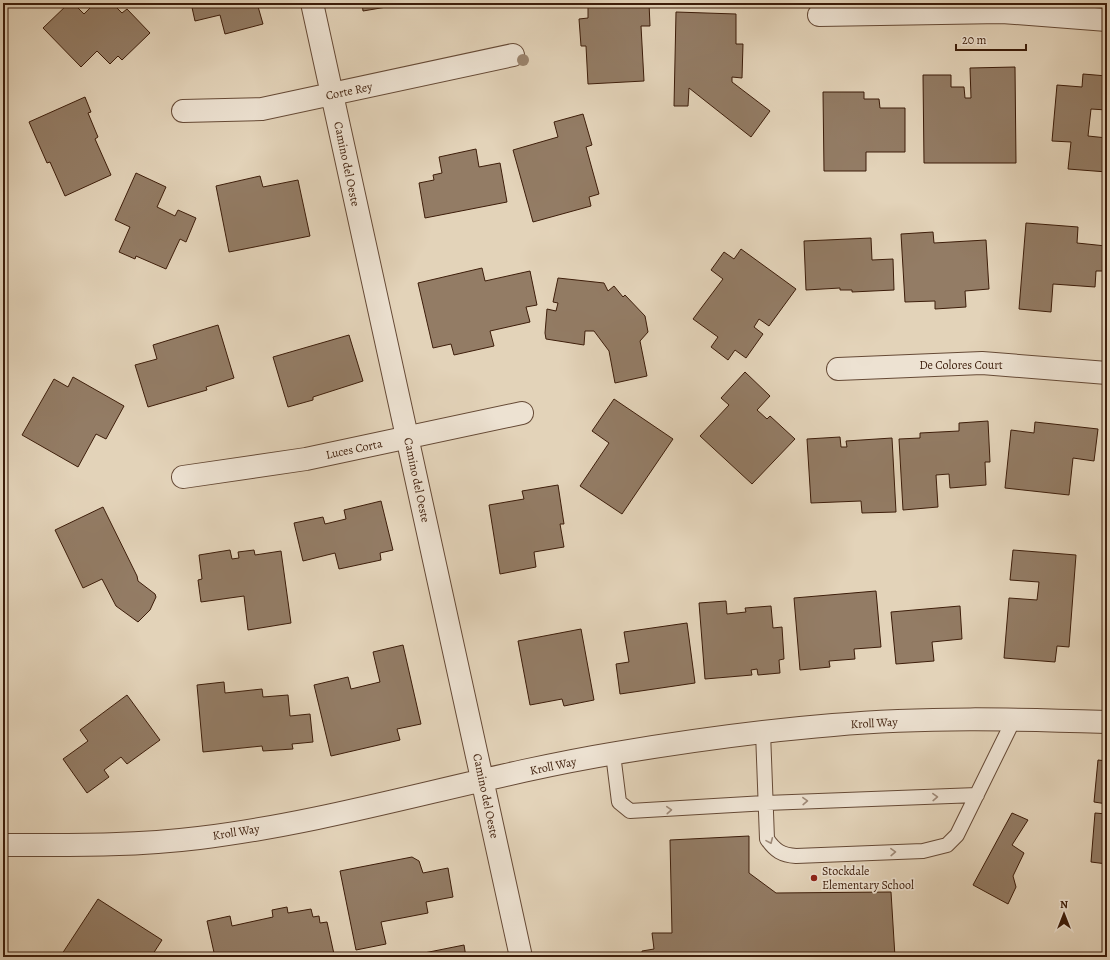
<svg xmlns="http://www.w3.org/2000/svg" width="1110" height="960" font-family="Alegreya,serif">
<rect width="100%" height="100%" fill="#e3d3b9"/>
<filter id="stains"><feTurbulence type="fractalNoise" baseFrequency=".005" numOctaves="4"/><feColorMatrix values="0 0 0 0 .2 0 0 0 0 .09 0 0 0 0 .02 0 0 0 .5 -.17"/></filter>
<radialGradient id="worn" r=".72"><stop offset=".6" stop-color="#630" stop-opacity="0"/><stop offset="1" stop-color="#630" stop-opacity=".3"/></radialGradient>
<path fill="#937c65" stroke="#3d1d0a" d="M69,3H73L84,14L95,3H112L122,13L127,9L150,33L122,60L118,56L110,64L97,51L81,67L43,28Z
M191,3H257L263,24L225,34L220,15L195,21Z
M362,3H410L363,11Z
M588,3H649L650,26H641L644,81L588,84L586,46H581L579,19L588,18Z
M676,12L736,14V44H743L742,78L732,77V82L770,111L751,137L689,88L688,106H674Z
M1015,67L1016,163H924L923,75H951V87H964L965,98H971L970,68Z
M1083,74L1107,76V110L1091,109L1088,136L1107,138V172L1068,169L1071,142L1052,141L1057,85L1082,87Z
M823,92H864V99H879L880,108H905V152H866V171H824Z
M85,97L91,112L88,113L98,137L95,139L111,175L65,196L50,162L47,163L29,122Z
M583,114L592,145L586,147L599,194L589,197L591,206L533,222L513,150L558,137L554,122Z
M476,149L479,167L500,163L507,202L425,218L419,183L434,180L433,175L442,173L439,157Z
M136,173L166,187L157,207L175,216L178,210L196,218L186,242L180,239L166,269L136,256L135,259L119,252L130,227L115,220Z
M260,176L263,187L298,180L310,236L229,252L216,186Z
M1026,223L1078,227L1077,243L1106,246L1104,271H1096L1095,287L1053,284L1051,312L1019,309Z
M933,232L934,243L986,240L989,289L965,291L966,307L935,309V301L905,302L901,234Z
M871,238L872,260L893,259L894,290L852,292V290H840V288L806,290L804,241Z
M741,249L796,289L769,326L759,319L754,327L763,334L746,358L735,350L728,360L711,347L718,337L693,319L723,279L711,270L724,252L734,259Z
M482,268L485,281L530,271L537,305L526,307L530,322L490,331L494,346L454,355L451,344L433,348L418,283Z
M558,278L604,283L608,291L614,286L623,297L625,295L645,316L648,332L640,341L647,376L615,383L609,351L594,331H585L584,345L546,339L545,333L547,309L556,311L558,303L553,302Z
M218,325L234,378L206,387L207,390L148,407L135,365L157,359L153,345Z
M349,335L363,381L313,397V400L288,407L273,357Z
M745,372L770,396L757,410L767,419L770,416L795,439L752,484L700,436L729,405L721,398Z
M73,377L124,406L106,439L96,434L78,467L22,435L54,379L68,387Z
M614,399L673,439L622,514L580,486L609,443L592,431Z
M988,421L990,462H985L986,485L950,488L949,474L936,475L938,507L903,510L899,439L920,438V433L959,431V423Z
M1035,422L1098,429L1094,461L1073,458L1069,495L1005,488L1011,430L1034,433Z
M840,437L841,447H847L846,441L892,438L896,512L862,513L861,501L811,503L807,439Z
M558,485L564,524H560L564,547L534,552L536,567L500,574L489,505L524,499L522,491Z
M381,501L393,550L380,553L381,560L339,569L335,553L303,561L294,523L323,517L325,524L346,519L344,510Z
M103,507L137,576L138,581L155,594L156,597L150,610L138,622L116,606L102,579L83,588L55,530Z
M230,550L232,559L239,558L238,552L254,550L255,555L281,551L291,623L248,630L244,596L201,602L198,580L202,579L199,555Z
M1013,550L1076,555L1069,647L1057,646L1055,662L1004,658L1009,598L1037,600L1039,582L1010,580Z
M876,591L881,647L854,649L855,659L829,661L830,667L800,670L794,598Z
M726,601L727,614L746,612L745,608L771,606L773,628L782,627L784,659L779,660L780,673L758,675L757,669L751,670L752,675L705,679L699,603Z
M960,606L962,639L932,642L934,661L896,664L891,612Z
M687,623L695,683L620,694L616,664L629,662L624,632Z
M581,629L594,700L564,706L562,699L530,705L518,641Z
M403,645L421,724L397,729L400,740L331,756L314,685L348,677L351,689L380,682L373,652Z
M224,682L225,693L262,689L263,697L288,695L290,716L310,714L313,742L292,744L293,749L263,751L262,746L203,752L197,685Z
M127,695L160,740L127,764L121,757L104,770L109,777L87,793L63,759L88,741L80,730Z
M1098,760L1107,761V804L1094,802Z
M1012,813L1028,820L1012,845L1024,853L1013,876L1016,887L1008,904L973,885Z
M1095,813L1107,814V864L1091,862Z
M749,836V873L776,893L891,892L895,957H642V951L654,949L652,933H672L670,840Z
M412,857L419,861L423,873L448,868L453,897L426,902L428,913L381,922L386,944L356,950L340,871Z
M98,899L162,940L151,957H60Z
M287,907L288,913L311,909L313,917L319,916L320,923L327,922L334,954L322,957H267V955L215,957L207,921L230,916L232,926L273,917L272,910Z
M464,945L466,957H404Z"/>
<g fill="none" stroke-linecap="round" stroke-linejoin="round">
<g stroke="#664a36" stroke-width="16">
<path id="lane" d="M763,732L767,839C775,851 782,855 796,856L923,851L947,845L957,835L1014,719
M613,754L619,802L630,811L766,803L977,795"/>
</g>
<g stroke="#664a36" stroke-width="24">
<path id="street" d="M312,3L521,957
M819,15L1002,12L1107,20
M183,111L262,109L513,55
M838,369L982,363L1107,373
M183,477L306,459L522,413
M3,845C68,845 134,846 199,838C340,821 476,776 616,753C688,741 760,731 833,725C924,717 1016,719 1107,722"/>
</g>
<use href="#lane" stroke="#ede2d2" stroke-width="14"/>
<use href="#street" stroke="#ede2d2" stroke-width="22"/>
</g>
<circle fill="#9b846d" cx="523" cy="60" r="6"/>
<defs><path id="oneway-chevron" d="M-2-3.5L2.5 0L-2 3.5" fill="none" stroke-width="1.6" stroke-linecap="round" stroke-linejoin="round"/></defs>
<g stroke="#9e8978">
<use href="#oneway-chevron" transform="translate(935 797) rotate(-2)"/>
<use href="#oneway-chevron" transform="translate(805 801) rotate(-2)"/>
<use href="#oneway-chevron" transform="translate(669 810) rotate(-4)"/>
<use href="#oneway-chevron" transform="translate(770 841) rotate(66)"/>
<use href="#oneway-chevron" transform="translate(893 852) rotate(-2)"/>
</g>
<circle fill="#8f2418" stroke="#ede2d2" stroke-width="1.5" cx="814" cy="878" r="4"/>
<g text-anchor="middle" stroke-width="3.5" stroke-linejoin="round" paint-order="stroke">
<g font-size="12" fill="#3d1d0a" stroke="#ede2d2">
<text transform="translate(349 91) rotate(-12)" y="4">Corte Rey</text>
<text transform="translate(347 164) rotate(78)" y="4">Camino del Oeste</text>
<text x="961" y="369">De Colores Court</text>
<text transform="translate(354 449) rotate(-12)" y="4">Luces Corta</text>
<text transform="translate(417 480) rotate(78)" y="4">Camino del Oeste</text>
<text transform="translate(874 723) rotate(-3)" y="4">Kroll Way</text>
<text transform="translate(553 766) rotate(-12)" y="4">Kroll Way</text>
<text transform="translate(486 796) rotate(78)" y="4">Camino del Oeste</text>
<text transform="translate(236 832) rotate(-9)" y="4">Kroll Way</text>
</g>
<g font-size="12" fill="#3d1d0a" stroke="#ede2d2" text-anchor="start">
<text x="822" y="875">Stockdale<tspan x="822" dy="14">Elementary School</tspan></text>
</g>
</g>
<rect width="1110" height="960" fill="none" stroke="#e3d3b9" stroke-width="16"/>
<rect x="4" y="4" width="1102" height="952" fill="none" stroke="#3d1d0a" stroke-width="2"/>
<rect x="8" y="8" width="1094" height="944" fill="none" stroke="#3d1d0a"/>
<g transform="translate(1064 914)" stroke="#ede2d2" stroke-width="3" paint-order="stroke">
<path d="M0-3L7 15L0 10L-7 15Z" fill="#3d1d0a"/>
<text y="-6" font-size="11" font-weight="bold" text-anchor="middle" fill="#3d1d0a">N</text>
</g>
<path d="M956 44v6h70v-6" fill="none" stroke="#3d1d0a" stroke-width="2"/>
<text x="962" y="44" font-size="12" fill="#3d1d0a" stroke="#ede2d2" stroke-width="3" paint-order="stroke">20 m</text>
<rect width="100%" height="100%" filter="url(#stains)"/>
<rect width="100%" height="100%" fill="url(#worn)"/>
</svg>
